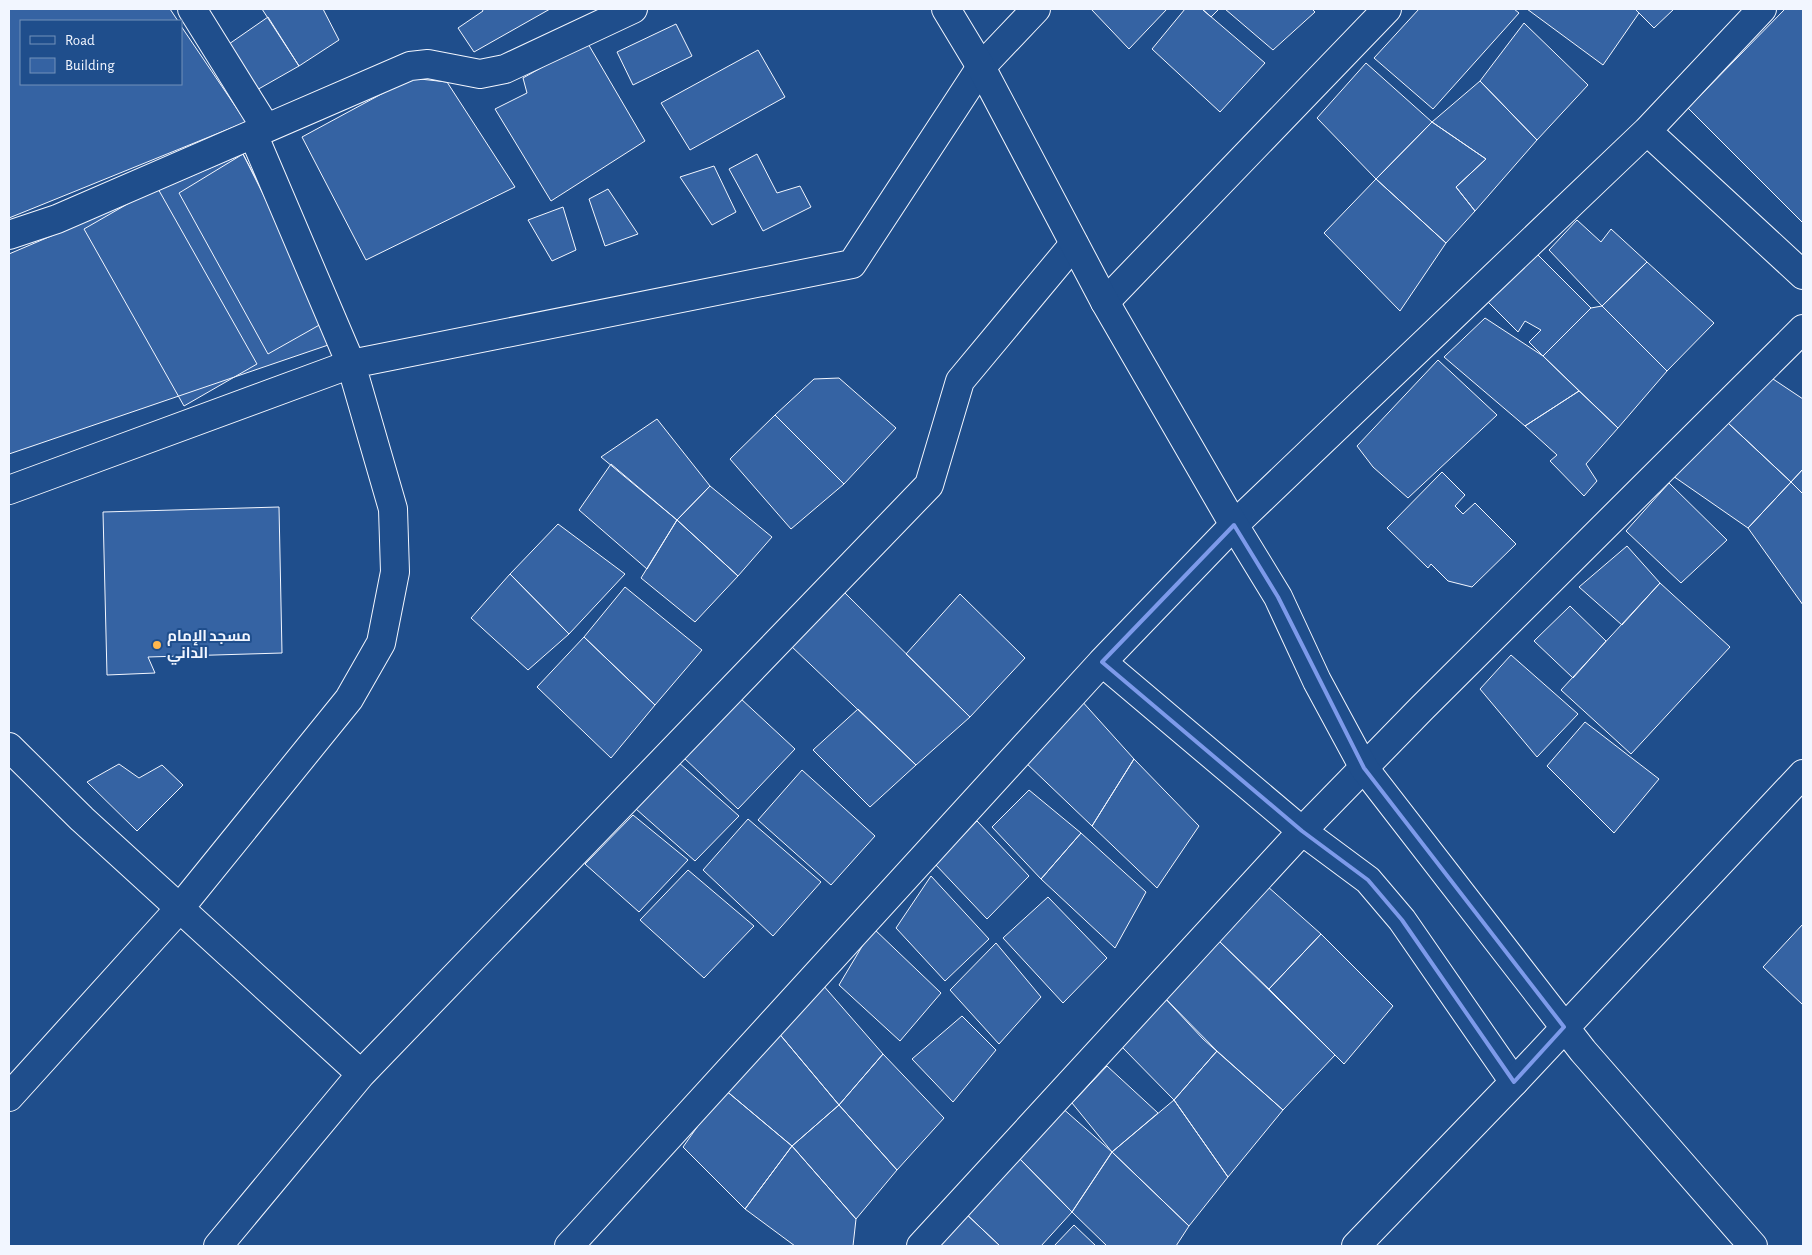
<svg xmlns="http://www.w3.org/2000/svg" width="1812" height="1255" font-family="'Alegreya Sans',Cairo,sans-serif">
<rect width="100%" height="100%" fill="#1f4e8c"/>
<path fill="#3563a3" stroke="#f2f6ff" d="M9,9H170L178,21H21V84H181V26L246,122L9,218Z
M262,9H323L339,40L299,66Z
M482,9H550L474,52L458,28L483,11Z
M1091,9H1167L1129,49Z
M1185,9H1202L1265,63L1220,112L1152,49Z
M1202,9H1219L1211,17Z
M1225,9H1312L1315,12L1273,50Z
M1419,9H1514L1519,13L1433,109L1374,58Z
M1527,9H1635L1639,13L1603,65Z
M1635,9H1674L1654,28Z
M1785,9H1803V223L1688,108Z
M268,17L299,66L255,91L229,44Z
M1524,23L1588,85L1537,140L1480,81Z
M676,24L692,56L633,85L617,52Z
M587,42L645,141L551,201L495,109L527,93L523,78Z
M758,50L785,97L690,150L661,103Z
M1366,63L1432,122L1376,179L1317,118Z
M411,78L447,82L515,187L366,260L302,137Z
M1480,81L1537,140L1475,211L1456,187L1486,159L1432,122Z
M1432,122L1486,159L1456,187L1475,211L1446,243L1376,179Z
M243,154L330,319L268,354L179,193Z
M243,154L337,342L9,454V254Z
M757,154L777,193L800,186L811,207L763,231L729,169Z
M714,166L736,212L712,225L680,177Z
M1376,179L1446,243L1400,311L1324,233Z
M157,187L257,364L184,406L84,229Z
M608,189L638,234L605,246L589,199Z
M563,207L576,250L552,261L528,220Z
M1577,220L1601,242L1611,229L1647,262L1602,306L1549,250Z
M1530,247L1591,308L1543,356L1529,342L1541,330L1525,321L1518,332L1481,295Z
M1647,262L1714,323L1667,371L1602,306Z
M1602,306L1667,371L1618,428L1543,356L1591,308Z
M1485,318L1543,356L1579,391L1525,426L1444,357Z
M1438,360L1497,415L1408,498L1373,467L1357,446Z
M1770,377L1803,399V469L1791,482L1728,423Z
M839,378L896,428L844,484L775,415L814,379Z
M1579,391L1618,428L1586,464L1597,481L1584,496L1550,461L1557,455L1525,426Z
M775,415L844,484L791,529L730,459Z
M657,419L710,486L677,520L601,457Z
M1728,423L1791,482L1748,528L1673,476Z
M611,464L677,520L647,569L579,510Z
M1803,469V494L1791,482Z
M1442,472L1465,495L1455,506L1463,514L1475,503L1516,544L1472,587L1448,581L1431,564L1428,568L1387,528Z
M1791,482L1803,494V605L1748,528Z
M1669,483L1727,540L1681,583L1626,531Z
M710,486L772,537L738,576L677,520Z
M279,507L282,653L148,657L155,673L107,675L103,512Z
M677,520L738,576L695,622L641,578Z
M558,524L625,574L569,634L510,574Z
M1627,546L1660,583L1622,625L1579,587Z
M510,574L569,634L528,670L471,618Z
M1660,583L1730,647L1631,754L1561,690Z
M625,587L702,650L655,705L584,637Z
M844,592L970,717L916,765L790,645Z
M960,594L1025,658L970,717L906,654Z
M1570,606L1606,641L1573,678L1534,641Z
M584,637L655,705L611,758L537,687Z
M1511,655L1578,714L1537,757L1480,689Z
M740,698L795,749L738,809L683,757Z
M1080,699L1134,759L1092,826L1024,761Z
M858,709L916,765L870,807L813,750Z
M1585,722L1659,779L1614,833L1547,766Z
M1134,759L1199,826L1157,888L1092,826Z
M678,762L739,816L695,861L636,809Z
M119,764L139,778L162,765L183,785L137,831L87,782Z
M802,770L875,836L831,885L758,820Z
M1029,790L1081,833L1041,879L992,827Z
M633,815L688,860L639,912L585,864Z
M748,819L821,882L773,936L703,870Z
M977,821L1029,876L987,919L935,864Z
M1081,833L1146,892L1115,948L1041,879Z
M688,870L754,926L704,978L640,920Z
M931,876L989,939L945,981L896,928Z
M1267,886L1321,934L1269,989L1218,940Z
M1048,897L1107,958L1063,1003L1003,938Z
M1803,924V1005L1763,967Z
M873,928L941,993L900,1041L839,985Z
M1321,934L1393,1006L1344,1064L1269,989Z
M1218,940L1335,1055L1283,1110L1203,1039L1162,995Z
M996,943L1041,997L999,1044L950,990Z
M822,984L883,1054L839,1105L777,1031Z
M1162,995L1217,1051L1174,1100L1121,1046Z
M962,1016L996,1050L953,1102L912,1059Z
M777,1031L839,1105L792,1146L724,1089Z
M1217,1051L1283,1110L1228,1177L1174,1100Z
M883,1054L944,1118L897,1170L839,1105Z
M1107,1066L1158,1113L1112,1152L1072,1103Z
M724,1089L792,1146L745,1209L683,1147Z
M1174,1100L1228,1177L1189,1226L1112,1152Z
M839,1105L897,1170L856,1219L792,1146Z
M1060,1106L1112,1152L1072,1212L1017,1156Z
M792,1146L856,1219L853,1246H795L745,1209Z
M1112,1152L1189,1226L1176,1246H1107L1072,1212Z
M1017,1156L1072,1212L1041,1246H1000L962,1210Z
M962,1210L1000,1246H933Z
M1074,1225L1096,1246H1054Z"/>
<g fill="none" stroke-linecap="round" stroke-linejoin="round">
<g stroke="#f2f6ff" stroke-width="30">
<path id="street" d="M192,9L266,128
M1647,131L1803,275
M9,235L57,219L410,66L428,64L480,74L505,69L633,9
M1105,302L1387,9
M9,490L351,364L852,264L981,67L1036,9
M1102,662L1302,831L1368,880L1402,920L1514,1082
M9,747L82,819L361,1074
M9,1097L179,909L349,699L381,643L395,572L393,509L351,364L253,134
M218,1246L361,1074L929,485L960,381L1074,244
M569,1246L1102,662L1234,525L1647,131L1762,9
M921,1246L1302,831L1422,708L1803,329"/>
</g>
<g stroke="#f2f6ff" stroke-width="30">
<path id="secondary" d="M946,9L981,67L1105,302L1234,525L1278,597L1317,681L1364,768L1583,1051L1753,1246
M1356,1246L1514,1082L1803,774"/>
</g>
<use href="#street" stroke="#1f4e8c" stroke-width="28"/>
<use href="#secondary" stroke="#1f4e8c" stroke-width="28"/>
</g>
<path fill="none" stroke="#7d9aea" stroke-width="4" stroke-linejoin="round" d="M1234,525L1278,597L1364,768L1564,1027L1514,1082L1402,920L1368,880L1302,831L1102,662Z"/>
<circle fill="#ffb74d" stroke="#1f4e8c" stroke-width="2" cx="157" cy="645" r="5"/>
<g text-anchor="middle" stroke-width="4" stroke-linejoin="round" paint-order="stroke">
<g font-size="15" font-weight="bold" fill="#f2f6ff" stroke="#1f4e8c" text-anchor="start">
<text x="167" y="641">مسجد الإمام<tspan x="167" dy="17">الداني</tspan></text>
</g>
</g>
<rect width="1812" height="1255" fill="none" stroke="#f2f6ff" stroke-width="20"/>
<rect x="20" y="20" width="162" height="65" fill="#1f4e8c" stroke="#7391ba"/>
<rect x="30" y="36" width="25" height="8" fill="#1f4e8c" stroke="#7391ba"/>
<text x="65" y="45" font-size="15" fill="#f2f6ff">Road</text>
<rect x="30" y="58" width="25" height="15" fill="#3563a3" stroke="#7391ba"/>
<text x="65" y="70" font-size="15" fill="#f2f6ff">Building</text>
</svg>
